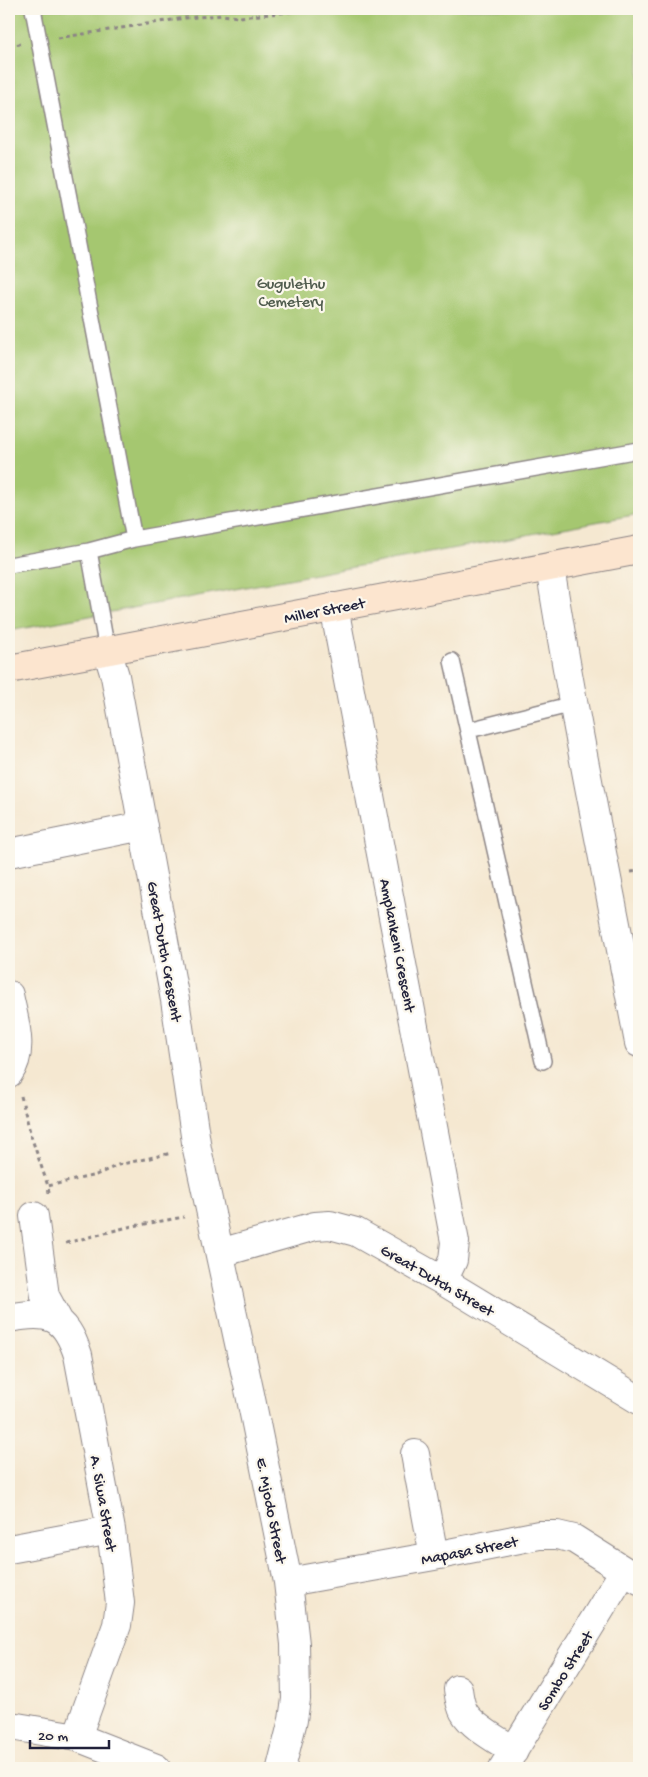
<svg xmlns="http://www.w3.org/2000/svg" width="648" height="1777" font-family="'Gochi Hand',sans-serif">
<rect width="100%" height="100%" fill="#fbf7ec"/>
<filter id="ink" filterUnits="userSpaceOnUse"><feTurbulence type="fractalNoise" baseFrequency=".02" numOctaves="2"/><feDisplacementMap in="SourceGraphic" scale="10" xChannelSelector="R" yChannelSelector="G"/><feConvolveMatrix kernelMatrix="1 2 1 2 8 2 1 2 1" color-interpolation-filters="sRGB"/></filter>
<filter id="wash" filterUnits="userSpaceOnUse"><feTurbulence type="fractalNoise" baseFrequency=".0096" numOctaves="4" result="noise"/><feDisplacementMap in="SourceGraphic" scale="20" xChannelSelector="R" yChannelSelector="G"/><feGaussianBlur stdDeviation="1.12" result="paint"/><feColorMatrix in="noise" values="0 0 0 0 0 0 0 0 0 0 0 0 0 0 0 0 0 1.4 0 .05"/><feComposite in="paint" operator="in"/></filter>
<g filter="url(#wash)">
<rect width="100%" height="100%" fill="#f5e8d1"/>
<path fill="#a5c770" stroke="#647456" d="M9,9H639V514L9,631Z"/>
</g>
<g filter="url(#ink)">
<g fill="none" stroke-linecap="round" stroke-linejoin="round">
<g stroke="#8c8586" stroke-width="18">
<path id="lane" d="M33,9L134,539
M89,551L107,650
M9,565L89,551L134,539L639,450
M452,661L543,1061
M469,730L573,704"/>
</g>
<g stroke="#8c8586" stroke-width="30">
<path id="street" d="M550,567C575,726 609,884 639,1043
M334,607L455,1242L453,1260L443,1281
M107,650L115,676L175,1000L197,1149L250,1394L288,1582L295,1644L296,1699L293,1720L281,1768
M9,853L143,826
M9,995C14,1020 25,1051 9,1073
M34,1216L45,1296L58,1320
M220,1253L315,1226L330,1225L356,1232L443,1281L639,1400
M9,1318C49,1310 65,1315 78,1355L111,1530L120,1603L117,1625L77,1737
M415,1454L434,1556
M9,1549L111,1530
M288,1582L434,1556L539,1535H557L574,1539L639,1580
M458,1689C459,1697 460,1705 464,1712C472,1727 500,1741 514,1751
M9,1727H17L77,1737L156,1768
M503,1768L624,1571"/>
</g>
<g stroke="#8c8586" stroke-width="30">
<path id="secondary" d="M9,669L639,550"/>
</g>
<path stroke="#8c8586" stroke-width="3" stroke-dasharray="4 4" stroke-linecap="butt" d="M58,38L185,18L222,15L239,17L321,9
M9,46L20,44
M631,872L639,871
M21,1096L31,1136L48,1186
M49,1193L48,1186L96,1175L118,1165L172,1153
M66,1243L128,1227L184,1217"/>
<use href="#lane" stroke="#fff" stroke-width="15"/>
<use href="#street" stroke="#fff" stroke-width="28"/>
<use href="#secondary" stroke="#fce5cf" stroke-width="28"/>
</g>
</g>
<g text-anchor="middle" stroke-width="4.5" stroke-linejoin="round" paint-order="stroke">
<g font-size="16" fill="#505c4e" stroke="#fbf7ec">
<text x="291" y="288">Gugulethu<tspan x="291" dy="18">Cemetery</tspan></text>
</g>
<g font-size="16" fill="#22223b" stroke="#fbf7ec">
<text transform="translate(324 609) rotate(-11)" y="6">Miller Street</text>
<text transform="translate(399 945) rotate(79)" y="6">Amplankeni Crescent</text>
<text transform="translate(166 951) rotate(80)" y="6">Great Dutch Crescent</text>
<text transform="translate(438 1279) rotate(30)" y="6">Great Dutch Street</text>
<text transform="translate(105 1503) rotate(80)" y="6">A. Siwa Street</text>
<text transform="translate(273 1510) rotate(79)" y="6">E. Mjodo Street</text>
<text transform="translate(469 1549) rotate(-11)" y="6">Mapasa Street</text>
<text transform="translate(564 1670) rotate(-58)" y="6">Sombo Street</text>
</g>
</g>
<rect width="648" height="1777" fill="none" stroke="#fbf7ec" stroke-width="30"/>
<path d="M30 1740v8h79v-8" fill="none" stroke="#22223b" stroke-width="2.5"/>
<text x="38" y="1740" font-size="15" fill="#22223b" stroke="#fbf7ec" stroke-width="4" paint-order="stroke">20 m</text>
</svg>
